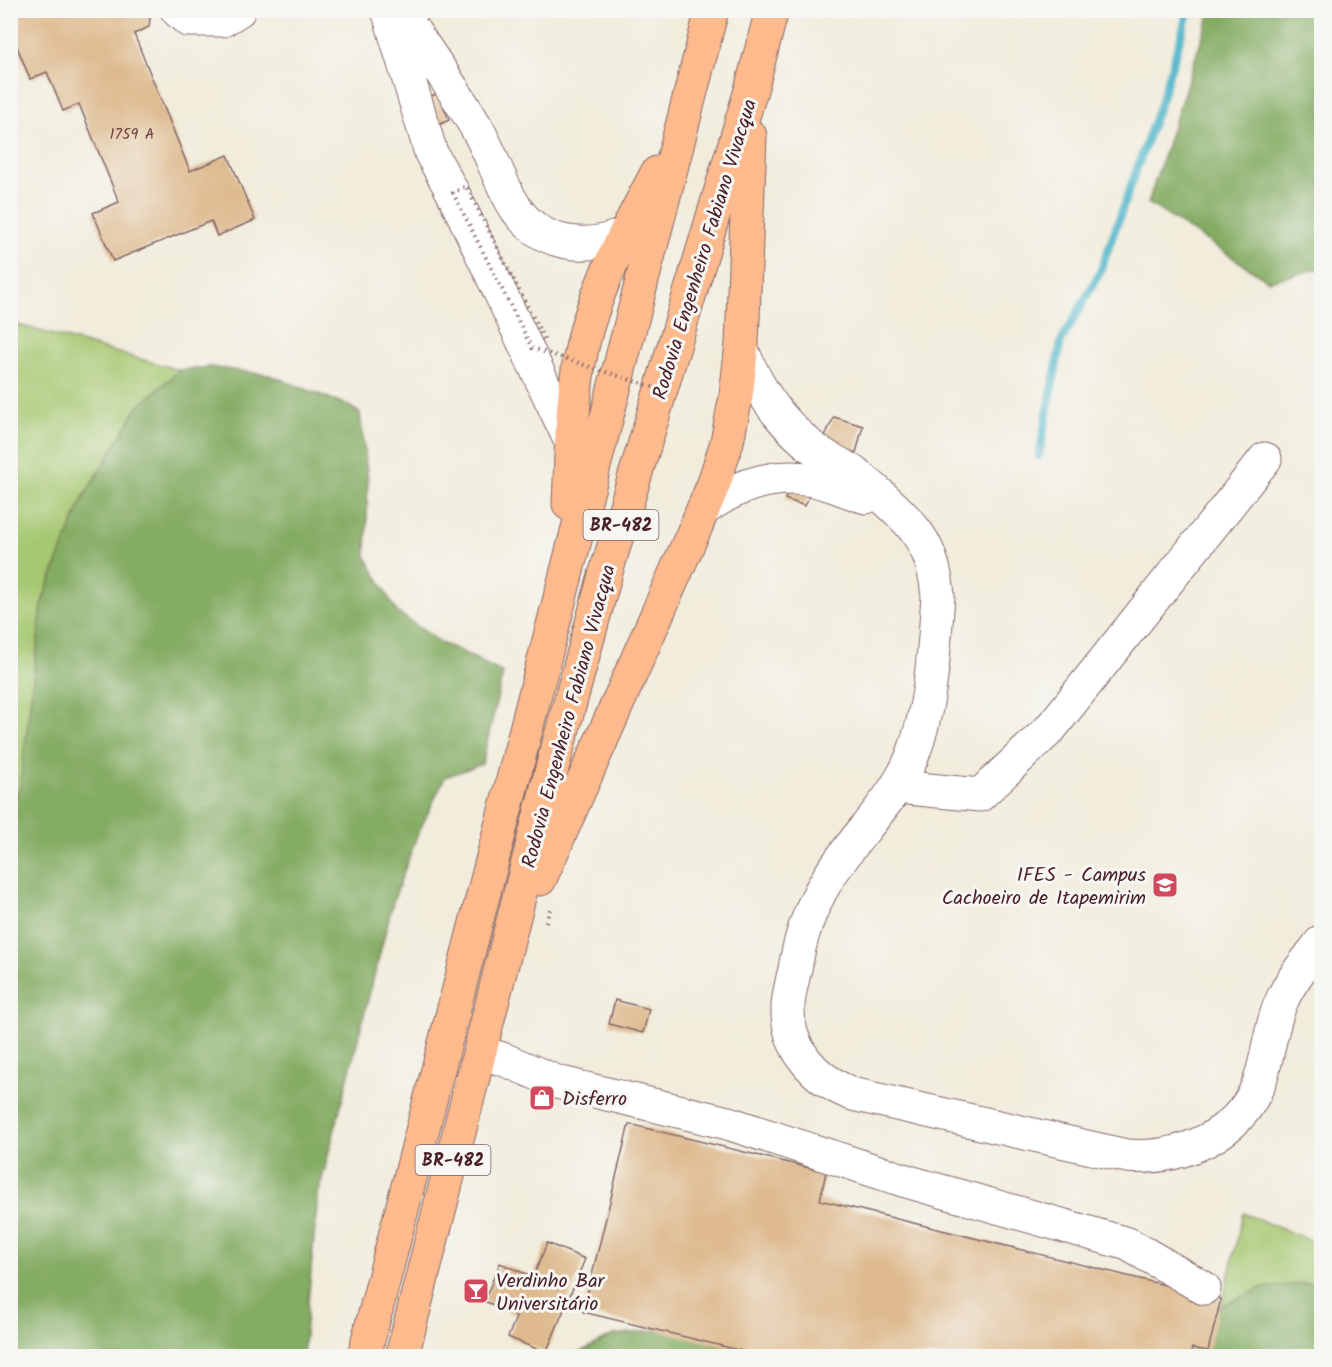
<svg xmlns="http://www.w3.org/2000/svg" width="1332" height="1367" font-family="Kalam,sans-serif">
<rect width="100%" height="100%" fill="#f6f6f2"/>
<filter id="ink" filterUnits="userSpaceOnUse"><feTurbulence type="fractalNoise" baseFrequency=".0167" numOctaves="2"/><feDisplacementMap in="SourceGraphic" scale="12" xChannelSelector="R" yChannelSelector="G"/><feConvolveMatrix kernelMatrix="1 2 1 2 8 2 1 2 1" color-interpolation-filters="sRGB"/></filter>
<filter id="wash" filterUnits="userSpaceOnUse"><feTurbulence type="fractalNoise" baseFrequency=".008" numOctaves="4" result="noise"/><feDisplacementMap in="SourceGraphic" scale="24" xChannelSelector="R" yChannelSelector="G"/><feGaussianBlur stdDeviation="1.35" result="paint"/><feColorMatrix in="noise" values="0 0 0 0 0 0 0 0 0 0 0 0 0 0 0 0 0 1.4 0 .05"/><feComposite in="paint" operator="in"/></filter>
<g filter="url(#wash)">
<rect width="100%" height="100%" fill="#f1ecdb"/>
<path fill="#a6c871" stroke="#78744e" stroke-width="1.5" d="M11,323L180,370L138,407L83,498L43,599L20,787L11,809Z
M1243,1213L1321,1245V1282L1262,1288L1222,1305Z"/>
<path fill="#84ac63" stroke="#676647" stroke-width="1.5" d="M1211,10L1321,11V268L1269,281L1148,203Z
M210,367L269,375L347,405L360,413L368,481L366,557L397,612L443,644L456,649L503,673L482,764L445,777L416,838L393,902L318,1195L303,1356H11L10,809L20,787L43,599L83,498L138,407L180,370Z
M1321,1282V1356H1170L1197,1316L1262,1288Z
M663,1330L707,1334L749,1356H573L613,1335Z"/>
<g fill="none" stroke-linecap="round" stroke-linejoin="round">
<path stroke="#4ab3c8" stroke-width="8" d="M1039,456L1061,342L1100,272L1161,101L1189,10"/>
</g>
<g id="blocks">
<path fill="#deba8e" d="M10,10H82L83,12L87,10H151L149,27L134,34L190,171L228,155L255,220L217,236L211,221L113,261L93,213L119,202L79,104L63,111L47,72L30,79L10,29Z
M438,93L449,120L429,129L418,102Z
M834,417L863,426L856,453L830,444L805,506L785,499L809,436L823,440Z
M615,1000L649,1009L643,1033L609,1024Z
M629,1124L826,1172L820,1200L1221,1299L1208,1351L1192,1348L1190,1356H763L583,1312Z
M547,1243L585,1259L546,1353L508,1337L517,1315L484,1301L500,1263L533,1277Z"/>
</g>
</g>
<g filter="url(#ink)">
<use href="#blocks" fill-opacity="0" stroke="#846769" stroke-width="1.5"/>
<g fill="none" stroke-linecap="round" stroke-linejoin="round">
<g stroke="#846769" stroke-width="35">
<path id="minor" d="M177,10L188,20H223L239,10
M388,10L431,153L453,193L572,444
M399,10C425,48 452,86 475,125C491,151 499,182 515,207C540,246 586,251 625,234
M742,350C757,387 776,417 807,443C822,457 841,463 857,475C867,482 876,491 885,499C918,528 934,550 938,596C934,649 932,706 912,757C893,803 853,837 827,880C810,908 800,937 795,969C792,981 789,993 788,1005C786,1048 814,1079 852,1094L1127,1156C1180,1160 1239,1136 1259,1083C1269,1056 1270,1025 1283,998C1292,978 1308,959 1322,941
M703,510C740,482 785,469 831,485C843,489 854,494 866,497
M897,787L980,795L1050,729L1265,459
M480,1052L505,1060L557,1082L728,1123L906,1181L1128,1244L1204,1288"/>
</g>
<g stroke="#846769" stroke-width="35">
<path id="highway" d="M569,504C572,446 571,387 586,331C602,275 630,224 657,173
M540,879L697,524L714,483L727,442L736,396L742,344L750,136
M364,1356L712,10
M402,1356L551,772L604,579L751,90L772,10"/>
</g>
<path stroke="#846769" stroke-width="4" stroke-dasharray="1.5 4.5" stroke-linecap="butt" d="M546,922L551,906"/>
<use href="#minor" stroke="#fff" stroke-width="33"/>
<use href="#highway" stroke="#fcba8d" stroke-width="33"/>
<path stroke="#846769" stroke-width="4" stroke-dasharray="1.5 4.5" stroke-linecap="butt" d="M544,339L466,186L453,193L532,348L671,393"/>
</g>
</g>
<defs>
<g id="university-square" transform="scale(1.35)"><rect x="-9" y="-9" width="18" height="18" rx="4" fill="#d1495b" stroke="#f6f6f2"/><path d="M0-5L7-2L0 1L-7-2ZM-4 1L0 2.5L4 1V4Q0 6-4 4Z" fill="#fff"/></g>
<g id="shop-square" transform="scale(1.35)"><rect x="-9" y="-9" width="18" height="18" rx="4" fill="#d1495b" stroke="#f6f6f2"/><path d="M-5-2.5h2.3a2.7 3.5 0 0 1 5.4 0H5L5.5 6h-11ZM-1.5-2.5h3a1.5 2.3 0 0 0-3 0Z" fill="#fff"/></g>
<g id="bar-square" transform="scale(1.35)"><rect x="-9" y="-9" width="18" height="18" rx="4" fill="#d1495b" stroke="#f6f6f2"/><path d="M-6-5H6L.8 .8V4.5H3.5V6h-7V4.5H-.8V.8Z" fill="#fff"/></g>
</defs>
<g fill-rule="evenodd">
<use href="#university-square" x="1165" y="885"/>
<use href="#shop-square" x="542" y="1098"/>
<use href="#bar-square" x="476" y="1291"/>
</g>
<g text-anchor="middle" stroke-width="6" stroke-linejoin="round" paint-order="stroke">
<g font-size="16" fill="#6f4644">
<text x="132" y="139">1759 A</text>
</g>
<g fill="#f6f6f2" stroke="#7e6067" stroke-width="1.5">
<rect x="583.5" y="510" width="75" height="30" rx="4.5"/>
<rect x="415.5" y="1145" width="75" height="30" rx="4.5"/>
</g>
<g font-size="18" font-weight="bold" fill="#4a1f2b">
<text x="621" y="531">BR-482</text>
<text x="453" y="1166">BR-482</text>
</g>
<g font-size="20" fill="#4a1f2b" stroke="#f6f6f2">
<text transform="translate(704 249) rotate(-73)" y="7">Rodovia Engenheiro Fabiano Vivacqua</text>
<text transform="translate(568 716) rotate(-75)" y="7">Rodovia Engenheiro Fabiano Vivacqua</text>
</g>
<g font-size="20" fill="#4a1f2b" stroke="#f6f6f2" text-anchor="start">
<text x="1146" y="881" text-anchor="end">IFES - Campus<tspan x="1146" dy="23">Cachoeiro de Itapemirim</tspan></text>
<text x="562" y="1105">Disferro</text>
<text x="496" y="1287">Verdinho Bar<tspan x="496" dy="23">Universitário</tspan></text>
</g>
</g>
<rect width="1332" height="1367" fill="none" stroke="#f6f6f2" stroke-width="36"/>
</svg>
